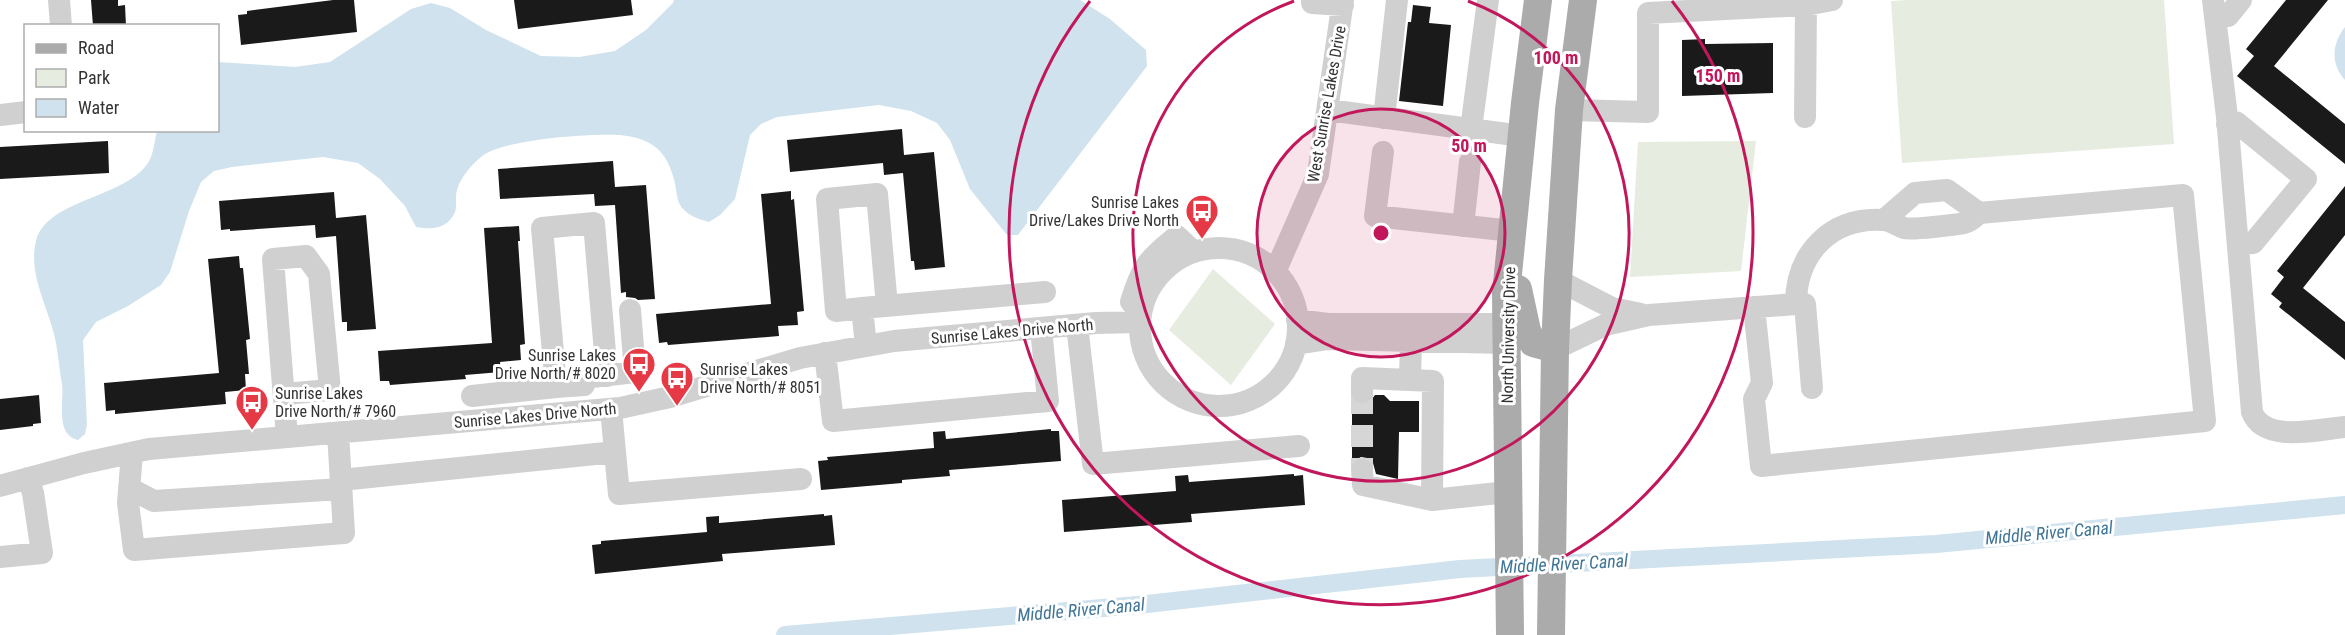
<svg xmlns="http://www.w3.org/2000/svg" width="2345" height="635" font-family="'Roboto Condensed',sans-serif">
<rect width="100%" height="100%" fill="#fff"/>
<path fill="#e6ecdf" d="M1909,0H2164L2174,144L1902,163L1891,1Z
M1756,141L1741,271L1630,277L1638,142Z
M1213,269L1275,324L1231,385L1169,330Z"/>
<path fill="#cfe2ee" d="M674,0H1080L1110,19L1146,50L1147,66L1018,235H1007L970,189L950,140L937,123L911,111L879,105L777,117L761,124L750,135L735,199L720,215L709,222C698,219 685,215 679,203C676,195 676,184 673,176C665,148 649,138 620,135C593,133 501,139 481,157C472,164 460,178 457,190C455,197 457,206 455,212C448,229 431,230 416,227L405,206L380,179L358,163L323,157L232,167L214,171L201,182L189,211L170,272L161,285L128,306L96,322L83,340L87,424L85,434L78,440C55,435 64,402 62,384C59,368 58,350 54,334C47,305 28,273 36,241C47,197 134,198 151,157C154,149 155,139 157,131L218,130V62L295,67L330,62L411,9L431,3L450,8L486,30L541,56L579,57L615,51L646,30L673,3Z
M2345,27V80C2330,63 2332,44 2345,27Z"/>
<g fill="none" stroke-linecap="round" stroke-linejoin="round">
<path stroke="#cfe2ee" stroke-width="18" d="M785,635L1138,605L1460,569L1936,544L2345,505"/>
</g>
<path fill="#1a1a1a" d="M91,0H118V6L125,5L126,26H93Z
M333,0H354L357,32L241,45L238,15L247,14V11Z
M514,0H631L633,15L518,29Z
M2286,0H2328L2274,66L2345,124V164L2237,76L2254,56L2246,49Z
M1413,5L1431,7L1429,23L1451,25L1443,106L1399,101L1408,22H1411Z
M1705,39V44L1773,43V93L1682,96V40Z
M902,129L904,155L934,152L945,267L915,270L914,261H911L903,173L884,175L883,163L790,172L787,140Z
M108,141L109,173L0,179V147Z
M613,161L615,187L646,185L655,299L638,300L635,298L626,297V292L621,293L615,205L595,206L594,194L500,199L498,169Z
M2345,186V235L2303,288L2345,322V360L2279,307L2282,303L2271,294L2284,277L2277,271Z
M791,191V200L794,199L804,311L797,312L798,325L778,326L779,336L668,345L667,342L659,343L656,314L771,304L761,194Z
M334,192L336,218L366,215L376,329L347,331V322H342L336,236L316,238L315,225L230,231V229L221,230L219,201Z
M519,226L520,241H518L525,344L520,345L521,360L500,362L501,372L465,375L466,379L390,385L389,381H380L378,351L492,343L484,228Z
M239,256L240,268H243L250,339L246,340L249,374H245L246,390L225,392L226,404L115,414V410L106,411L104,383L219,373L208,259Z
M39,395L41,423L33,424V426L0,430V399Z
M1375,395H1384L1390,401H1419V432H1399L1398,479L1376,474L1373,463L1367,458L1361,457L1352,462V401L1363,405L1369,403Z
M1051,429V431H1059L1061,461L949,470L950,476L902,480V483L821,490L818,461L828,460L827,457L934,448L933,432L945,431L946,439Z
M1294,474V476L1303,475L1305,505L1191,514L1192,522L1064,532L1062,500L1176,491L1175,476L1188,475L1189,482Z
M824,514V516L832,515L835,545L722,554L723,561L595,574L592,545L601,544V541L707,532L706,517L719,516V523Z"/>
<g fill="none" stroke-linecap="round" stroke-linejoin="round">
<path stroke="#d6d6d6" stroke-width="22" stroke-dasharray="22 11" stroke-linecap="butt" d="M1362,392V470"/>
<path stroke="#d0d0d0" stroke-width="22" d="M59,0L61,26
M1312,0V3L1343,5
M2213,0L2227,117L2252,412C2264,444 2319,429 2345,427
M1806,5L1832,0
M2215,16H2228L2241,0
M1328,110L1522,136
M1569,110L1648,112V13L1806,5L1805,117
M0,115L26,112
M1384,118L1397,0
M2227,124L2236,122L2306,179L2253,243L2239,244
M1471,129L1488,0
M1383,152L1375,216L1512,231
M1885,219L1915,193L1947,190L1979,213
M1463,226L1470,162
M1140 327a79 79 0 1 1 158 0a79 79 0 1 1-158 0Z
M1275,272L1318,174L1343,0
M1558,280L1612,308L1641,314
M1796,304H1805L1812,388
M862,308L836,311L827,199L877,194L887,306
M1137,308L1131,302C1142,265 1148,260 1177,236L1194,252
M1297,320L1328,324H1506
M1077,325L1093,464L1299,446
M1411,340L1410,380L1433,381L1432,500
M1296,344L1328,339L1506,343
M866,346L862,308L1045,292
M1555,349L1605,325L1649,315L1796,304C1796,253 1831,217 1883,220C1891,220 1897,226 1904,228C1912,230 1955,225 1964,223C1969,222 1975,217 1979,213L2183,195L2205,421L1761,466L1754,399L1762,383L1754,307
M825,353L833,421L1048,401L1041,328
M592,377L635,372L630,310
M584,385L556,387L542,228L594,223L607,376
M1362,392V378L1410,380
M284,394L330,390L319,274L306,256L273,259L287,437
M472,396L556,387
M615,452L619,494L801,479
M132,453L128,503L134,550L344,533L338,433
M1362,470L1363,485L1432,500L1508,492
M341,480L615,452L611,409
M0,486L84,463L149,449L620,408L670,397L800,358L894,341L1096,323L1139,322
M129,488L154,501L341,489
M0,557L42,553L33,493L28,478"/>
<path stroke="#ababab" stroke-width="28" d="M1518,289L1527,331L1533,343L1555,349
M1510,635L1506,294L1525,103L1538,0
M1551,635L1555,349L1558,280L1569,110L1583,0"/>
</g>
<circle cx="1381" cy="233" r="124" fill="#c2185b" fill-opacity=".12"/>
<g fill="none" stroke="#c2185b" stroke-width="3">
<circle cx="1381" cy="233" r="124"/>
<path d="M1468 1A248 248 0 1 1 1294 1"/>
<path d="M1672 1A372 372 0 1 1 1090 1"/>
</g>
<defs>
<g id="bus-pin" transform="scale(1.725)"><path d="M0 17L-7.5 6A9.5 9.5 0 1 1 7.5 6Z" fill="#e63946" stroke="#fff"/><path d="M-5-6H5V4H4V6H2V4H-2V6H-4V4H-5ZM-3.5-4V0h7V-4ZM-3.5 1.2v1.5H-2V1.2ZM2 1.2v1.5H3.5V1.2Z" fill="#fff"/></g>
</defs>
<g fill-rule="evenodd">
<use href="#bus-pin" x="1202" y="211"/>
<use href="#bus-pin" x="639" y="364"/>
<use href="#bus-pin" x="677" y="378"/>
<use href="#bus-pin" x="252" y="402"/>
</g>
<g text-anchor="middle" stroke-width="6" stroke-linejoin="round" paint-order="stroke">
<g font-size="16" fill="#333" stroke="#fff">
<text transform="translate(1326 104) rotate(-80)" y="6">West Sunrise Lakes Drive</text>
<text transform="translate(1012 331) rotate(-5)" y="6">Sunrise Lakes Drive North</text>
<text transform="translate(1508 335) rotate(-89)" y="6">North University Drive</text>
<text transform="translate(535 415) rotate(-5)" y="6">Sunrise Lakes Drive North</text>
</g>
<g font-size="16" fill="#333" stroke="#fff" text-anchor="end">
<text x="1179" y="208">Sunrise Lakes<tspan x="1179" dy="18">Drive/Lakes Drive North</tspan></text>
<text x="616" y="361">Sunrise Lakes<tspan x="616" dy="18">Drive North/# 8020</tspan></text>
<text x="700" y="375" text-anchor="start">Sunrise Lakes<tspan x="700" dy="18">Drive North/# 8051</tspan></text>
<text x="275" y="399" text-anchor="start">Sunrise Lakes<tspan x="275" dy="18">Drive North/# 7960</tspan></text>
</g>
<g font-size="18" font-style="italic" fill="#3f7597" stroke="#fff">
<text transform="translate(2049 533) rotate(-5)" y="6">Middle River Canal</text>
<text transform="translate(1564 564) rotate(-3)" y="6">Middle River Canal</text>
<text transform="translate(1081 610) rotate(-5)" y="6">Middle River Canal</text>
</g>
</g>
<circle cx="1381" cy="233" r="9" fill="#c2185b" stroke="#fff" stroke-width="3"/>
<g font-size="18" text-anchor="middle" font-weight="bold" fill="#c2185b" stroke="#fff" stroke-width="6" stroke-linejoin="round" paint-order="stroke">
<text x="1556" y="64">100 m</text>
<text x="1718" y="82">150 m</text>
<text x="1469" y="152">50 m</text>
</g>
<rect x="24" y="24" width="195" height="108" fill="#ffffff" stroke="#adadad" stroke-width="1.5"/>
<rect x="36" y="44" width="30" height="9" fill="#ababab" stroke="#adadad" stroke-width="1.5"/>
<text x="78" y="54" font-size="18" fill="#333333">Road</text>
<rect x="36" y="69" width="30" height="18" fill="#e6ecdf" stroke="#adadad" stroke-width="1.5"/>
<text x="78" y="84" font-size="18" fill="#333333">Park</text>
<rect x="36" y="99" width="30" height="18" fill="#cfe2ee" stroke="#adadad" stroke-width="1.5"/>
<text x="78" y="114" font-size="18" fill="#333333">Water</text>
</svg>
